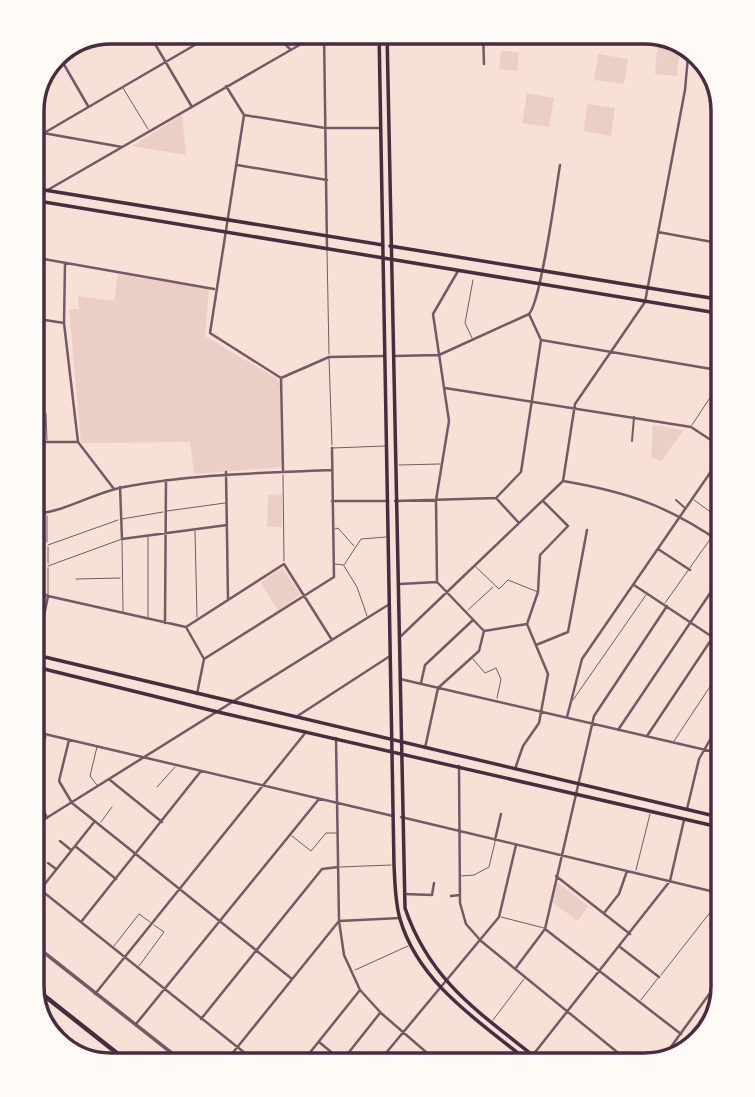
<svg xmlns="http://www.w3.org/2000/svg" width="755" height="1097" font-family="'IBM Plex Sans',sans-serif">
<rect width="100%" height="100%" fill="#f7e1d7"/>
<path fill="#ebcfc5" d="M658,38L680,42L677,76L655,74Z
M501,51L519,52L517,71L499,69Z
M598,54L628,59L624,84L594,80Z
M527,93L554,98L549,127L522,123Z
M587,104L615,108L611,136L584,131Z
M182,115L186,155L132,146Z
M118,274L209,289L205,336L276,378L280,384L281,467L194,474L190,442L81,443L69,309H79L78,296L114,301Z
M653,425L684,430L661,461L651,457Z
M282,494V527H267L268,495Z
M282,568L301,594L278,611L261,582Z
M557,882L588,906L578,921L553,903Z"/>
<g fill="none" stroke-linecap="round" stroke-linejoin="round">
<path stroke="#755966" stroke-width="1" d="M123,88L148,129
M327,250L329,354
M33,259L34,317
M472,338L465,323L473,280
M329,358L332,445
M46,413L47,440
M692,425L723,378
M333,448L385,446
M399,465L440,464
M714,473L723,480
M283,475L284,561
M694,500L723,521
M167,511L225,503
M47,516V542
M122,519L163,512
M335,529L338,528L354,546
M195,531L197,617
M48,545L118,520
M48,547V563
M335,564L344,565L361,539L386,537
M48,566L122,539L123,612
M344,566L357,587L367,616
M476,567L499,589L508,580L538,592
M48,568V595
M76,579L120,578
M665,603L711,538
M468,610L493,587
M148,617V537
M473,659L485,673L496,668L501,679L497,698
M573,700L646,595
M674,741L723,667
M97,785L90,776L97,747
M157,787L175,767
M101,822L112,807
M292,836L311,851L326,833H337
M340,867L391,865
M636,870L650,814
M461,876L474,875L489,867L495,842
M501,917L544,928
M114,946L139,914L150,922
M139,966L164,932L154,925
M355,970L408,946
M661,975L723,896
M641,1000L658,978
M493,1020L524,979"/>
<path stroke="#755966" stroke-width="2" d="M632,441L634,417
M676,500L685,508"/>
<path stroke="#755966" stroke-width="2.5" d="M148,32L192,107
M273,32L290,49
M324,32L327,249
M483,32L484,64
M62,61L88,106
M50,68L113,32
M226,86L244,115L210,333L281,378
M244,115L325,128H380
M32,131L122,147
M44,133L217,32
M237,165L327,180
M32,199L322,32
M658,232L723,244
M32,257L214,289
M65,263L64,323L78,442L114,489
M32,318L64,323
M541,340L723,371
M394,356L439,355L529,314
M281,378L329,357L385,356
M281,378L283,472
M445,388L691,427L723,448
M32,442H78
M226,472L228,599
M563,481L575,404L645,302L685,90L689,45
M563,481C628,492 669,506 723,544
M120,487L122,539L227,525
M496,498L521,472L541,340L529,314C541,302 556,189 560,165
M332,501H388
M395,501L496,498L519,523
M32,514C64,513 92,493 124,487C193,474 262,473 332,470
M658,549L690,570
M437,582L436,500L449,421L433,314L458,271
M400,584L437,582L484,631
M634,585L723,644
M32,589L48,596L186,627L204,659
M165,623L166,480
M186,627L284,564L332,640
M484,631L527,624L538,592L540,555L568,526L544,502
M401,636L563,481
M536,645L568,632L587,530
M36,655L48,596
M32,675L34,667
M400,679L723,754
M421,683L425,665L473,620
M197,694L204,659L334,577L332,448
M296,717L390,656
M567,717L582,659L723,454
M618,730L723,574
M32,731L393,816
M647,736L713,637
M336,738L339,921L344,955L360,990L381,1013L441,1065
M69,740L59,781L72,803L292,979
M425,748L438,688L479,651L484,631
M459,766L460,903L466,924L481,941L633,1065
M515,769L523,746L539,723L548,674L527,624
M32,777L46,734
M110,780L162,822
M32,785L47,818
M687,809L699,759L723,717
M401,817L723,894
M32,827L388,605
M495,840L501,814
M60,841L71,850
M75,846L116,879
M48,863L56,869
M556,876L630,934
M32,883L260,1065
M404,894L432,895L434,883
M451,896L460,895
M32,900L95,821
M604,913L619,894L627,871
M81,922L201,771
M545,929L681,1034
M620,947L659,977
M515,969L545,929L594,716L667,606
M717,984L723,989
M95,994L306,732
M201,1019L322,869L338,867
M136,1024L319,799
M319,1042L342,1061L380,1013
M660,1062L723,975
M223,1065L339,921L400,918
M300,1065L360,990
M376,1065L499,917L516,845
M525,1065L670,881L684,820"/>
<path stroke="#755966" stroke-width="3.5" d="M32,943L187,1065"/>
<path stroke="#4a2c40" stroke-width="3.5" d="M379,32L394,865C395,883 395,902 400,919C419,985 483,1024 533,1065
M387,32L405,908C431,985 485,1016 545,1065
M32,188L383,245
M32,200L723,314
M390,246L723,300
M32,654L723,818
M32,666L218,712L723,828"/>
<path stroke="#4a2c40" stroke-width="4.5" d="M32,986L132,1065
M45,1029L80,1057"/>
</g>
<path d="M0 0H755V1097H0ZM111 44H644A67 67 0 0 1 711 111V986A67 67 0 0 1 644 1053H111A67 67 0 0 1 44 986V111A67 67 0 0 1 111 44Z" fill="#fffaf5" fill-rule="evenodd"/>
<path fill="none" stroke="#4a2c40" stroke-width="3.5" d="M111 44H644A67 67 0 0 1 711 111V986A67 67 0 0 1 644 1053H111A67 67 0 0 1 44 986V111A67 67 0 0 1 111 44Z"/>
</svg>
